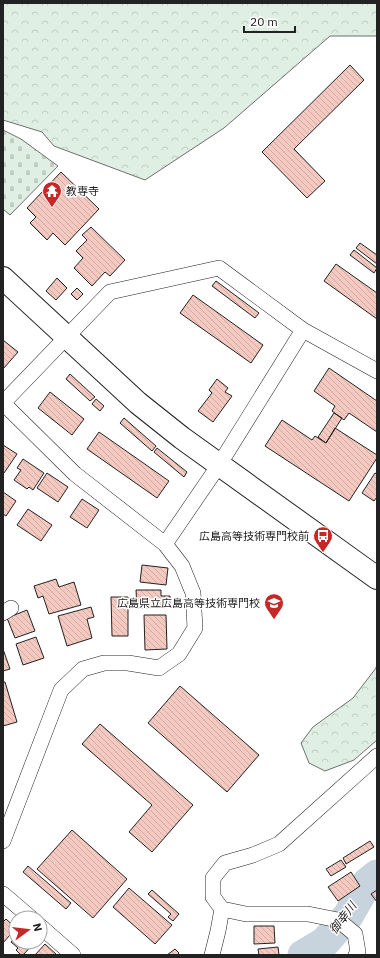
<svg xmlns="http://www.w3.org/2000/svg" width="380" height="958" font-family="'IBM Plex Sans','Noto Sans JP',sans-serif">
<defs>
<pattern id="forest-crowns" width="20" height="18" patternUnits="userSpaceOnUse"><rect width="20" height="18" fill="#e0efe3"/><path d="M2 6a3 3 0 1 1 6 0M12 15a3 3 0 1 1 6 0" fill="none" stroke="#c0cdc2"/></pattern>
<pattern id="cemetery-stones" width="16" height="16" patternUnits="userSpaceOnUse"><rect width="16" height="16" fill="#e0efe3"/><path d="M2 7V4a2 2 0 0 1 4 0v3zM10 15v-3a2 2 0 0 1 4 0v3z" fill="#c0cdc2"/></pattern>
<pattern id="building-back-hatch" width="6" height="6" patternUnits="userSpaceOnUse"><rect width="6" height="6" fill="#f3c9c0"/><path d="M-1 5l2 2M0 0l6 6M5-1l2 2" fill="none" stroke="#d0aca5"/></pattern>
</defs>
<rect width="100%" height="100%" fill="#fff"/>
<path fill="url(#forest-crowns)" stroke="#6f6f6f" d="M3,3H377V36H330L224,128L145,180L54,146L42,132L3,120Z
M377,664V740L354,760L325,771L309,763L301,743L313,727L353,698L376,668Z"/>
<path fill="url(#cemetery-stones)" stroke="#6f6f6f" d="M3,130L21,139L58,166L10,215L3,209Z"/>
<g fill="none" stroke-linecap="round" stroke-linejoin="round">
<path stroke="#c7d3dd" stroke-width="31" d="M303,955L325,942L348,916L367,883L377,875"/>
</g>
<path fill="url(#building-back-hatch)" stroke="#222" d="M350,65L364,80L294,149L325,181L307,198L262,152Z
M61,172L99,209L65,245L53,233L47,240L30,223L36,217L27,208Z
M91,227L125,260L110,276L105,272L92,286L74,268L83,258L76,251L87,240L82,235Z
M360,243L377,255V264L356,248Z
M354,250L377,268L374,273L350,255Z
M336,264L377,293V319L324,281Z
M57,278L67,288L56,300L46,291Z
M216,281L259,313L255,318L212,286Z
M77,288L83,294L77,300L71,294Z
M193,295L263,345L251,363L180,313Z
M3,340L18,352L3,369Z
M329,368L377,401V432L349,413L344,420L332,411L335,406L314,391Z
M70,374L95,397L90,401L66,379Z
M217,379L228,388L225,392L232,396L213,422L198,411L212,393L209,390Z
M50,392L84,419L72,435L38,408Z
M96,399L104,406L100,411L92,404Z
M334,413L342,418L326,443L318,437Z
M124,418L156,446L152,451L120,423Z
M282,420L312,440L315,436L326,443L335,428L377,455V458L349,501L265,446Z
M99,432L169,481L157,498L87,449Z
M3,445L17,454L4,473H3Z
M157,448L187,472L184,477L154,452Z
M23,459L44,473L33,490L29,487L27,489L14,480L21,470L17,468Z
M47,473L68,487L58,502L37,488Z
M375,473L377,474V497L374,501L362,493Z
M3,492L16,501L6,516L3,514Z
M82,499L99,510L87,528L70,517Z
M28,509L52,525L41,541L17,525Z
M142,565L168,568L166,585L140,582Z
M56,579L59,587L74,582L81,605L49,614L43,596L38,598L34,586Z
M136,590H161V596H170V607L137,608Z
M111,597H128V636H112Z
M91,607L94,617L87,619L92,638L67,646L58,616Z
M27,610L35,631L15,638L7,618Z
M144,615H166L167,649L145,650Z
M36,637L44,658L23,665L16,644Z
M3,649L10,669L3,671Z
M3,682H5L17,722L3,726Z
M180,686L259,755L227,792L148,723Z
M100,724L193,805L152,852L129,832L152,805L82,744Z
M72,830L127,879L93,918L37,869Z
M370,841L374,847L346,864L343,858Z
M341,860L346,867L331,876L326,869Z
M28,866L71,903L66,909L23,872Z
M351,872L360,886L338,901L328,887Z
M129,888L172,925L155,944L113,907Z
M152,890L179,914L173,921L168,917L171,914L148,894Z
M377,890V902L371,894Z
M6,919L16,928L3,943V922Z
M254,926H274L275,943L254,944Z
M16,937V942H35L23,955H21L16,950L18,948L11,942Z
M45,944L57,955H35Z
M278,947L279,955H259L258,949Z
M175,949L179,953L177,955H167Z"/>
<g fill="none" stroke-linecap="round" stroke-linejoin="round">
<g stroke="#222" stroke-width="16">
<path id="street" d="M165,544L219,465L303,330
M3,613L11,608
M3,841L61,690L83,669L104,663H128L159,668L179,654L195,628L193,593L182,566L165,544L75,474L3,403L110,292L219,268L303,330L377,371
M3,894L31,918
M40,926L73,955
M212,955L218,931L222,909
M356,955L358,952L355,934L338,920L308,914H246L222,909L213,897V878L225,863L253,855L279,844L377,756"/>
</g>
<g stroke="#222" stroke-width="24">
<path id="secondary" d="M3,278L138,403L182,438L377,578"/>
</g>
<use href="#street" stroke="#fff" stroke-width="15"/>
<use href="#secondary" stroke="#fff" stroke-width="22"/>
</g>
<defs>
<g id="temple-pin" transform="scale(1)"><path d="M0 17L-7.5 6A9.5 9.5 0 1 1 7.5 6Z" fill="#c62828" stroke="#fff"/><path d="M0-6L5-2H3V0L6.5 2.5H4V6H1.5V3h-3V6H-4V2.5H-6.5L-3 0V-2H-5Z" fill="#fff"/></g>
<g id="bus-pin" transform="scale(1)"><path d="M0 17L-7.5 6A9.5 9.5 0 1 1 7.5 6Z" fill="#c62828" stroke="#fff"/><path d="M-5-6H5V4H4V6H2V4H-2V6H-4V4H-5ZM-3.5-4V0h7V-4ZM-3.5 1.2v1.5H-2V1.2ZM2 1.2v1.5H3.5V1.2Z" fill="#fff"/></g>
<g id="school-pin" transform="scale(1)"><path d="M0 17L-7.5 6A9.5 9.5 0 1 1 7.5 6Z" fill="#c62828" stroke="#fff"/><path d="M0-5L7-2L0 1L-7-2ZM-4 1L0 2.5L4 1V4Q0 6-4 4Z" fill="#fff"/></g>
</defs>
<g fill-rule="evenodd">
<use href="#temple-pin" x="52" y="191"/>
<use href="#bus-pin" x="323" y="536"/>
<use href="#school-pin" x="274" y="603"/>
</g>
<g text-anchor="middle" stroke-width="3" stroke-linejoin="round" paint-order="stroke">
<g font-size="11" fill="#222" stroke="#fff" text-anchor="end">
<text x="66" y="195" text-anchor="start">教専寺</text>
<text x="309" y="540">広島高等技術専門校前</text>
<text x="260" y="607">広島県立広島高等技術専門校</text>
</g>
<g font-size="12" font-style="italic" fill="#222" stroke="#fff">
<text transform="translate(343 918) rotate(-53)" y="4">御幸川</text>
</g>
</g>
<rect width="380" height="958" fill="none" stroke="#222222" stroke-width="8"/>
<g transform="translate(28 930) rotate(75)"><circle r="19" fill="#ffffff" stroke="#a7a7a7"/>
<path d="M0-3L7 15L0 10L-7 15Z" fill="#c62828"/>
<text y="-6" font-size="11" font-weight="bold" text-anchor="middle" fill="#222222">N</text>
</g>
<path d="M244 26v6h51v-6" fill="none" stroke="#222222" stroke-width="2"/>
<text x="250" y="26" font-size="12" fill="#222222" stroke="#ffffff" stroke-width="3" paint-order="stroke">20 m</text>
</svg>
